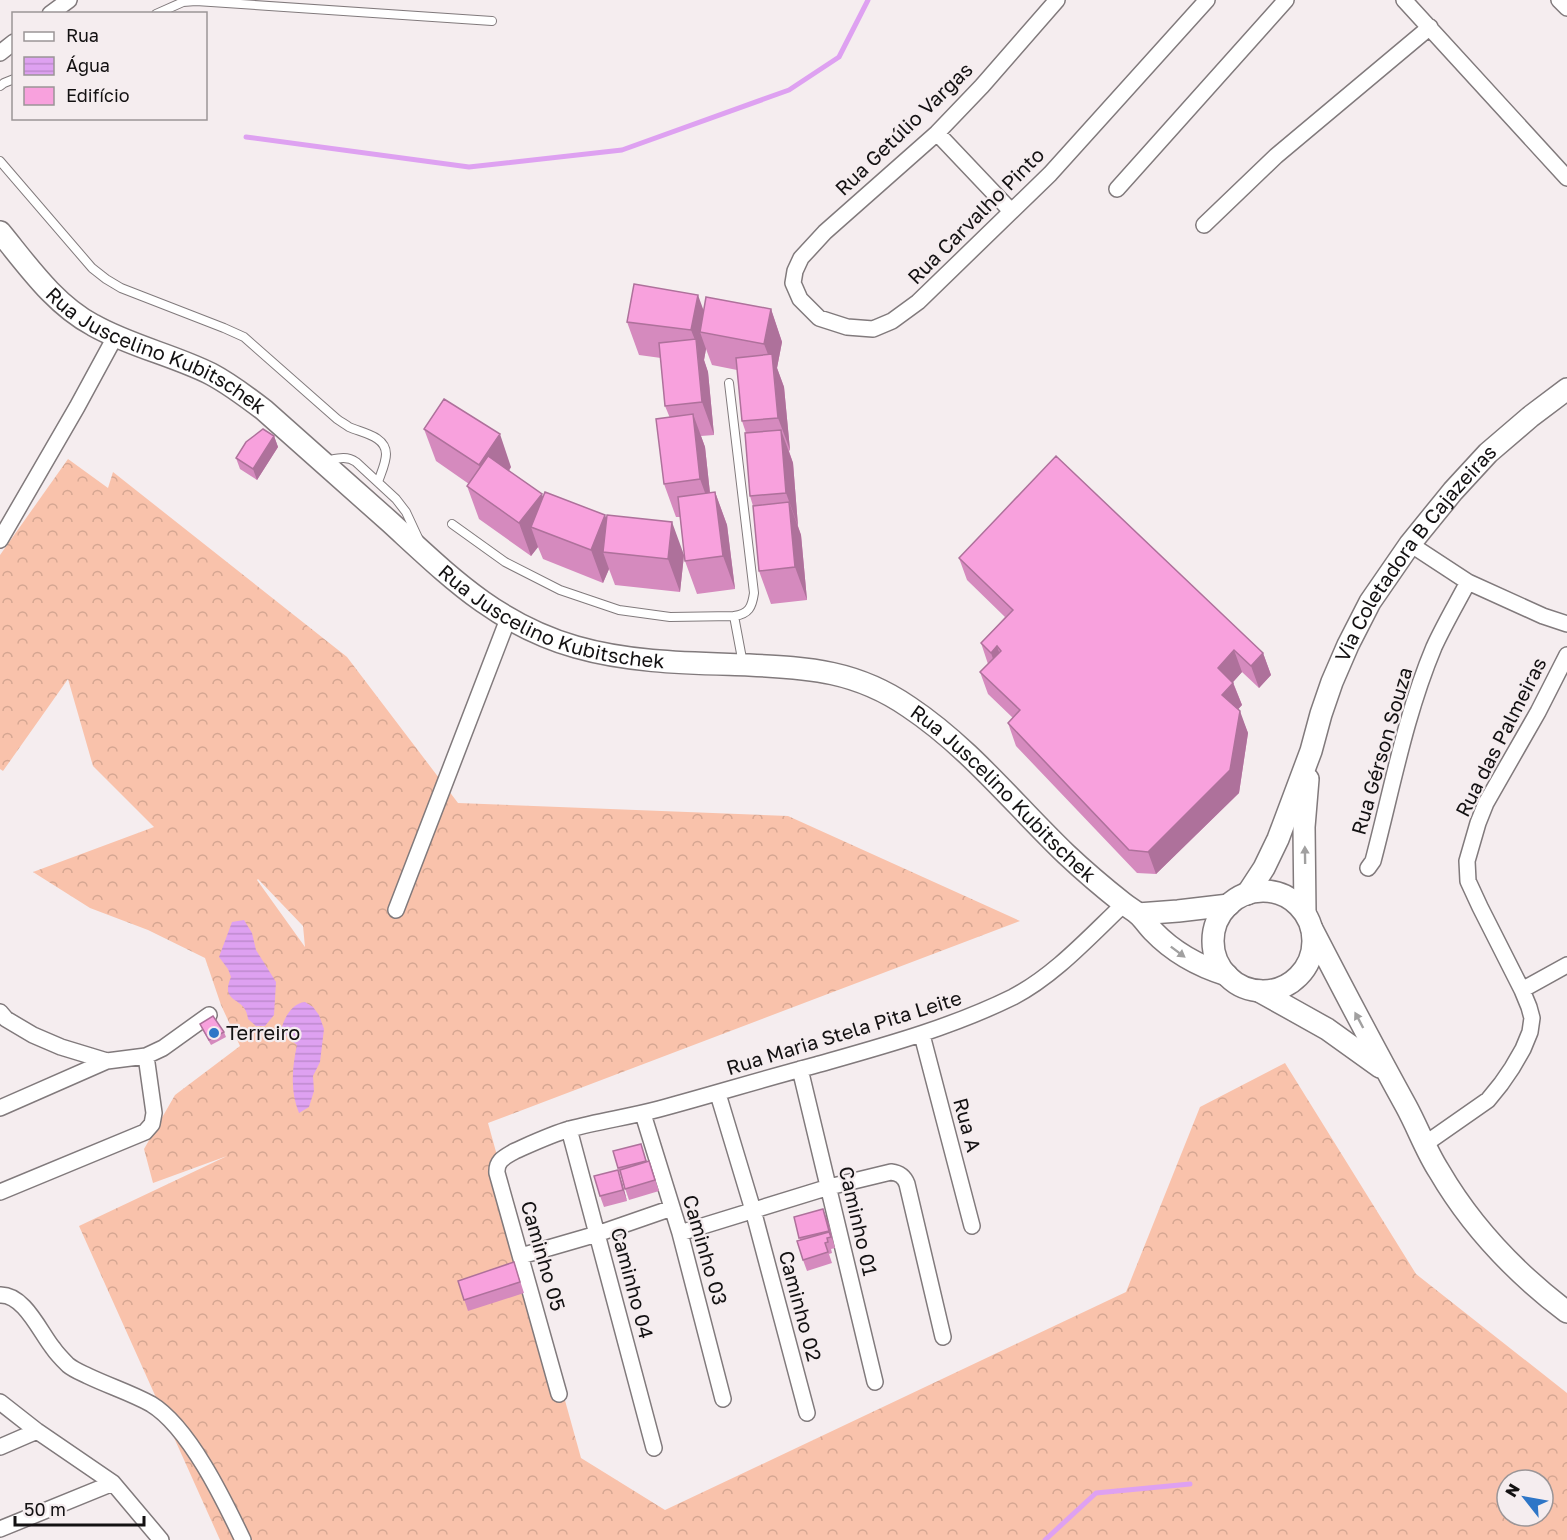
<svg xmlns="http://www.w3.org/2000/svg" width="1567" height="1540" font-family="'Golos Text',sans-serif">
<defs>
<pattern id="forest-crowns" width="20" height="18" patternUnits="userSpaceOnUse" patternTransform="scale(1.5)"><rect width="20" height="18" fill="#f9c2ab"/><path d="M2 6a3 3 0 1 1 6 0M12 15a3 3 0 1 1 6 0" fill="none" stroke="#d5a692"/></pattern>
<pattern id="water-rules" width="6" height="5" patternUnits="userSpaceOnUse" patternTransform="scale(1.5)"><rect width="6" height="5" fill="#dea1f1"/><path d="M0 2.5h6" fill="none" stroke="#be8ace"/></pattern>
</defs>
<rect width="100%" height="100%" fill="#f5edef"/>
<path fill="url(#forest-crowns)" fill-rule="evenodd" d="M68,459L108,488L113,472L347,657L458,803L788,816L1020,921L488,1123L581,1458L665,1510L1126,1292L1200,1107L1285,1063L1416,1274L1567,1393V1540H220L79,1226L227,1156L153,1183L144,1149L175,1095L240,1046L221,1005L205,958L148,930L90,908L33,872L154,827L93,766L68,679L3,771L0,769V555ZM258,879L303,926L305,947L257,880ZM1507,1480H1543V1516H1507Z"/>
<path fill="url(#water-rules)" d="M244,920L252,933L256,950L276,982L274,1015L265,1026H256L248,1019C246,995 219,1005 231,977L228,969L219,957L232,922Z
M305,1002L313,1007L319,1015L324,1029L320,1062L313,1076L314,1091L309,1107L299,1113C290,1091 292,1068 297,1045L287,1036L282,1027C285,1016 293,1003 305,1002Z"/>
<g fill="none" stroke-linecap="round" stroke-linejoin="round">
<path stroke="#dea1f1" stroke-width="5" d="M246,137L469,167L622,150L789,90L839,57L868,0
M1045,1540L1096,1493L1190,1484"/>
<g stroke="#817a7c" stroke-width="10">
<path id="service" d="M156,14L183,2L196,1L492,21
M0,86L4,83L14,79
M0,161L92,268L106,279L121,288L224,328L244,337L337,419C341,422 345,424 349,427C362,433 386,436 386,454C386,463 381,473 378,482
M729,383L754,593C752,607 749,614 734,616
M325,461C336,459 346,455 356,462L396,499L406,512L419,540
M452,524L505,562L560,590L619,610L670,617L734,616L743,664"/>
</g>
<g stroke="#817a7c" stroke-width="18">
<path id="minor" d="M1057,0L982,86L937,133L825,232L801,258L795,271L793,283L800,299L819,318L847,327L873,329L892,321L918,302L1050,174L1207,0
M1404,0L1567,178
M1559,0L1567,8
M50,14L69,0
M0,53L14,42
M937,133L1011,211
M1117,189L1286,0
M1204,225L1276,156L1430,27
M0,540L77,407L115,337
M1410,544L1468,582L1543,616L1567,624
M1368,868L1373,861C1392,789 1405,716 1434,647C1444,625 1457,603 1468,582
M396,910L508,619
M1522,990L1567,965
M0,1012L6,1019L33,1035L61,1047L107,1061L146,1056L154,1113L152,1124L145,1132L0,1192
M922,1035L972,1226
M146,1056L163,1048L209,1015
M800,1069L875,1382
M718,1094L753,1210L807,1413
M0,1108L107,1061
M643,1114L680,1233L723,1399
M569,1129L654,1448
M1425,1144L1488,1100L1501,1084L1512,1068L1523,1049L1530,1032L1532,1018L1529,1007L1522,990L1480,907L1468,881L1467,861L1478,823L1486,803L1538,712L1567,655
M680,1233L829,1187L891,1172C899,1173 904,1176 907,1184L943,1337
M521,1256L597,1234L672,1208
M0,1295C24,1294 40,1332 53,1348C57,1354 63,1360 68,1365C74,1370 82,1373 88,1376C109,1386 131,1393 151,1404C189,1427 224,1500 243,1540
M559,1394L497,1173C496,1160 505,1157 515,1151C533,1143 552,1134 570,1129C599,1121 629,1117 659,1109C711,1095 763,1079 816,1065C883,1046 950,1028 1013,997C1055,975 1089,937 1124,904
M0,1402L37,1431L113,1483L161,1540
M0,1447L37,1431
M0,1529L113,1483"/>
</g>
<g stroke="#817a7c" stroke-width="24">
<g id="secondary">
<path id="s1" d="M0,232C28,266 54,304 93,325C130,346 173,355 211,374C230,384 247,397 264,410C306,447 348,485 390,522C449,576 496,624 576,647C632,663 691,663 749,665C810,668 857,671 909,707C969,747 1014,804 1066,854C1084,871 1104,888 1123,903C1128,907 1133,910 1137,913C1143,918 1147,925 1153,931C1174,953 1198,966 1227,975"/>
<circle cx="1263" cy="941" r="50"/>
<path id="s2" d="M1247,894L1264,868L1278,839L1311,751L1321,714L1332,682L1348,645L1370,602L1410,544L1453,491L1488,453L1530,417L1567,389"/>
<path d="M1305,913L1304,827L1308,779"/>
<path d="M1138,914L1178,911L1229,905"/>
<path d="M1312,929C1343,989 1374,1048 1406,1106C1418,1128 1426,1151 1439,1171C1471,1226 1517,1274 1567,1312"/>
<path d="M1259,991L1327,1029L1380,1067"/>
</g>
</g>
<use href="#service" stroke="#fff" stroke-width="8"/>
<use href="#minor" stroke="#fff" stroke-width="15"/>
<use href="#secondary" stroke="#fff" stroke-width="21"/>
</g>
<path fill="#d58abe" d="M771,309L782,342L777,368L784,387L790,450L789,451L793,463L798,526L801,535L807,600L771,604L759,571L753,506L750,496L746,433L742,421L737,370L712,365L706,349L704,360L708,372L714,435L701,436L705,447L710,493L715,492L727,525L735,589L697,594L685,561L680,517H676L664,484L670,418L665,406L661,358L639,355L627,322L704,311Z
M424,429L511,467L509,471L543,497L605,515L606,519L684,555L680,592L615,585L609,569L603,583L543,559L538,547L531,556L479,519L467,486L469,484L436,461Z
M274,436L278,447L257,480L240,469L236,458Z
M959,558L1263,653L1271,675L1259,688L1242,672L1233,682L1242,705L1238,709L1248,733L1239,793L1156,874L1137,873L1016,746L1008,723L1013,718L988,694L980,672L988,664L981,643L1005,617L967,580Z
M200,1024L224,1032L226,1037L211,1045L202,1029Z
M641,1144L647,1162L653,1173L659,1191L629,1200L618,1168Z
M622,1182L627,1201L604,1207L600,1196Z
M794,1217L828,1221L835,1248L831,1249L832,1253L829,1254L832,1263L807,1271L803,1260L800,1240Z
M514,1262L524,1293L468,1311L458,1281Z"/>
<path fill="#ae719b" d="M698,295L710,328L700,332L706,349L704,360L708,372L714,435L702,402L697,345L691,330Z
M771,309L782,342L777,368L784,387L790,450L778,418L774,370L764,344Z
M693,414L705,447L712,512L700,479Z
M781,430L793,463L798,526L786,493Z
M500,434L511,467L490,498L479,465Z
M274,436L278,447L257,480L253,469Z
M715,492L727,525L735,589L723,556Z
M542,494L554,527H531L538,547L531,556L519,523Z
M789,502L801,535L807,600L795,567Z
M605,515L617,548L603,552L609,569L603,583L591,550Z
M672,522L684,555L680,592L668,559Z
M997,646L1005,669L999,676L991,653Z
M1234,650L1242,672L1226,690L1218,668Z
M1263,653L1271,675L1259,688L1251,666Z
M1233,683L1242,705L1231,717L1222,695Z
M1240,711L1248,733L1239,793L1156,874L1148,852Z
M618,1170L622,1182L627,1201L623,1190Z
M823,1209L828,1221L833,1242L829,1231Z"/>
<path fill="#f8a1dd" stroke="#ae719b" stroke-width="1.5" d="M634,284L698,295L691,330L627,322Z
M706,297L771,309L764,344L700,332Z
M696,339L702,402L665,406L659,343Z
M772,354L778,418L742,421L736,358Z
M444,399L500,434L479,465L424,429Z
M693,414L700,479L664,484L656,419Z
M263,429L274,436L253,469L236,458L246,442Z
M781,430L786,493L750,496L745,433Z
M488,456L542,494L519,523L467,486Z
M1056,456L1263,653L1251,666L1234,650L1218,668L1233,683L1222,695L1240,711L1230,770L1148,852L1129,850L1008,723L1020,710L980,672L1001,651L997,646L991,653L981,643L1013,610L959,558Z
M545,492L605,515L591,550L531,527Z
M715,492L723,556L685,561L678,497Z
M789,502L795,567L759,571L753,506Z
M607,515L672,522L668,559L603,552Z
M213,1016L224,1032L209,1040L200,1024Z
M641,1144L646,1161L618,1168L613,1151Z
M649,1161L655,1180L625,1189L620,1170Z
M618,1170L623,1190L600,1196L594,1176Z
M823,1209L829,1231L799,1238L794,1217Z
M829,1232L831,1237L827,1238L828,1242L825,1243L828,1252L803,1260L797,1241Z
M514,1262L520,1282L464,1300L458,1281Z"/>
<defs><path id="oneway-solid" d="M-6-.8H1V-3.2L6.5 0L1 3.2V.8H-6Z" transform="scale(1.5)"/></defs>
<g fill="#a1a0a0">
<use href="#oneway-solid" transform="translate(1305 855) rotate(-91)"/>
<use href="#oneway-solid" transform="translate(1178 952) rotate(37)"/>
<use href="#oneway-solid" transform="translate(1359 1020) rotate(-118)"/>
</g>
<circle fill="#2e76c7" stroke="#f5edef" stroke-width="2" cx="214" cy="1033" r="6"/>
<g text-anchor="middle" stroke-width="4.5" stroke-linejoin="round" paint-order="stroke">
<g font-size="20" fill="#131112" stroke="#f5edef">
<text transform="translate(904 129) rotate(-44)" y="7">Rua Getúlio Vargas</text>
<text transform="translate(976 216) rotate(-45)" y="7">Rua Carvalho Pinto</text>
<text dy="7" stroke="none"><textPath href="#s1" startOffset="200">Rua Juscelino Kubitschek</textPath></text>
<text dy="7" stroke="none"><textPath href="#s2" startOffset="384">Via Coletadora B Cajazeiras</textPath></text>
<text dy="7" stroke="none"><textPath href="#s1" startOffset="686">Rua Juscelino Kubitschek</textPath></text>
<text transform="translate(1501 737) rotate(-63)" y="7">Rua das Palmeiras</text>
<text transform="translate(1382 751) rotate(-74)" y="7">Rua Gérson Souza</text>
<text dy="7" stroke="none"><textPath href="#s1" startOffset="1190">Rua Juscelino Kubitschek</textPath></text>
<text transform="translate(844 1033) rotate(-17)" y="7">Rua Maria Stela Pita Leite</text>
<text transform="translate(967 1125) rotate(75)" y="7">Rua A</text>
<text transform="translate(858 1221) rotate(77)" y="7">Caminho 01</text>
<text transform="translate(705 1250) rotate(74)" y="7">Caminho 03</text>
<text transform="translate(543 1256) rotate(74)" y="7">Caminho 05</text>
<text transform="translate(632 1283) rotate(75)" y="7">Caminho 04</text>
<text transform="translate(800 1306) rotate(75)" y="7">Caminho 02</text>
</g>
<g font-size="20" fill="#131112" stroke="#f5edef" text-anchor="start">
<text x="226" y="1040">Terreiro</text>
</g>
</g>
<rect x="12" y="12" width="195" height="108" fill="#f5edef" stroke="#9b9597" stroke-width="1.5"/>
<rect x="24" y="32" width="30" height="9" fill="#ffffff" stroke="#9b9597" stroke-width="1.5"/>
<text x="66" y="42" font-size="18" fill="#131112">Rua</text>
<rect x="24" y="57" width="30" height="18" fill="url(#water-rules)" stroke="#9b9597" stroke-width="1.5"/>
<text x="66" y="72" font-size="18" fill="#131112">Água</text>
<rect x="24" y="87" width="30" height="18" fill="#f8a1dd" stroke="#9b9597" stroke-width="1.5"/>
<text x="66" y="102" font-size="18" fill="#131112">Edifício</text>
<g transform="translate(1525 1498) rotate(301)"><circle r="28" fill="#f5edef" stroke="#9b9597" stroke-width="1.5"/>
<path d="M0-4.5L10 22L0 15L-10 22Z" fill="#2e76c7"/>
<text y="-9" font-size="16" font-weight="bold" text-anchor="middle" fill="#131112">N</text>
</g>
<path d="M15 1516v9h129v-9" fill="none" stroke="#131112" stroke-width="3"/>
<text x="24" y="1516" font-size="18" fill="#131112" stroke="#f5edef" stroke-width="4.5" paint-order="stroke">50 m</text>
</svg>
